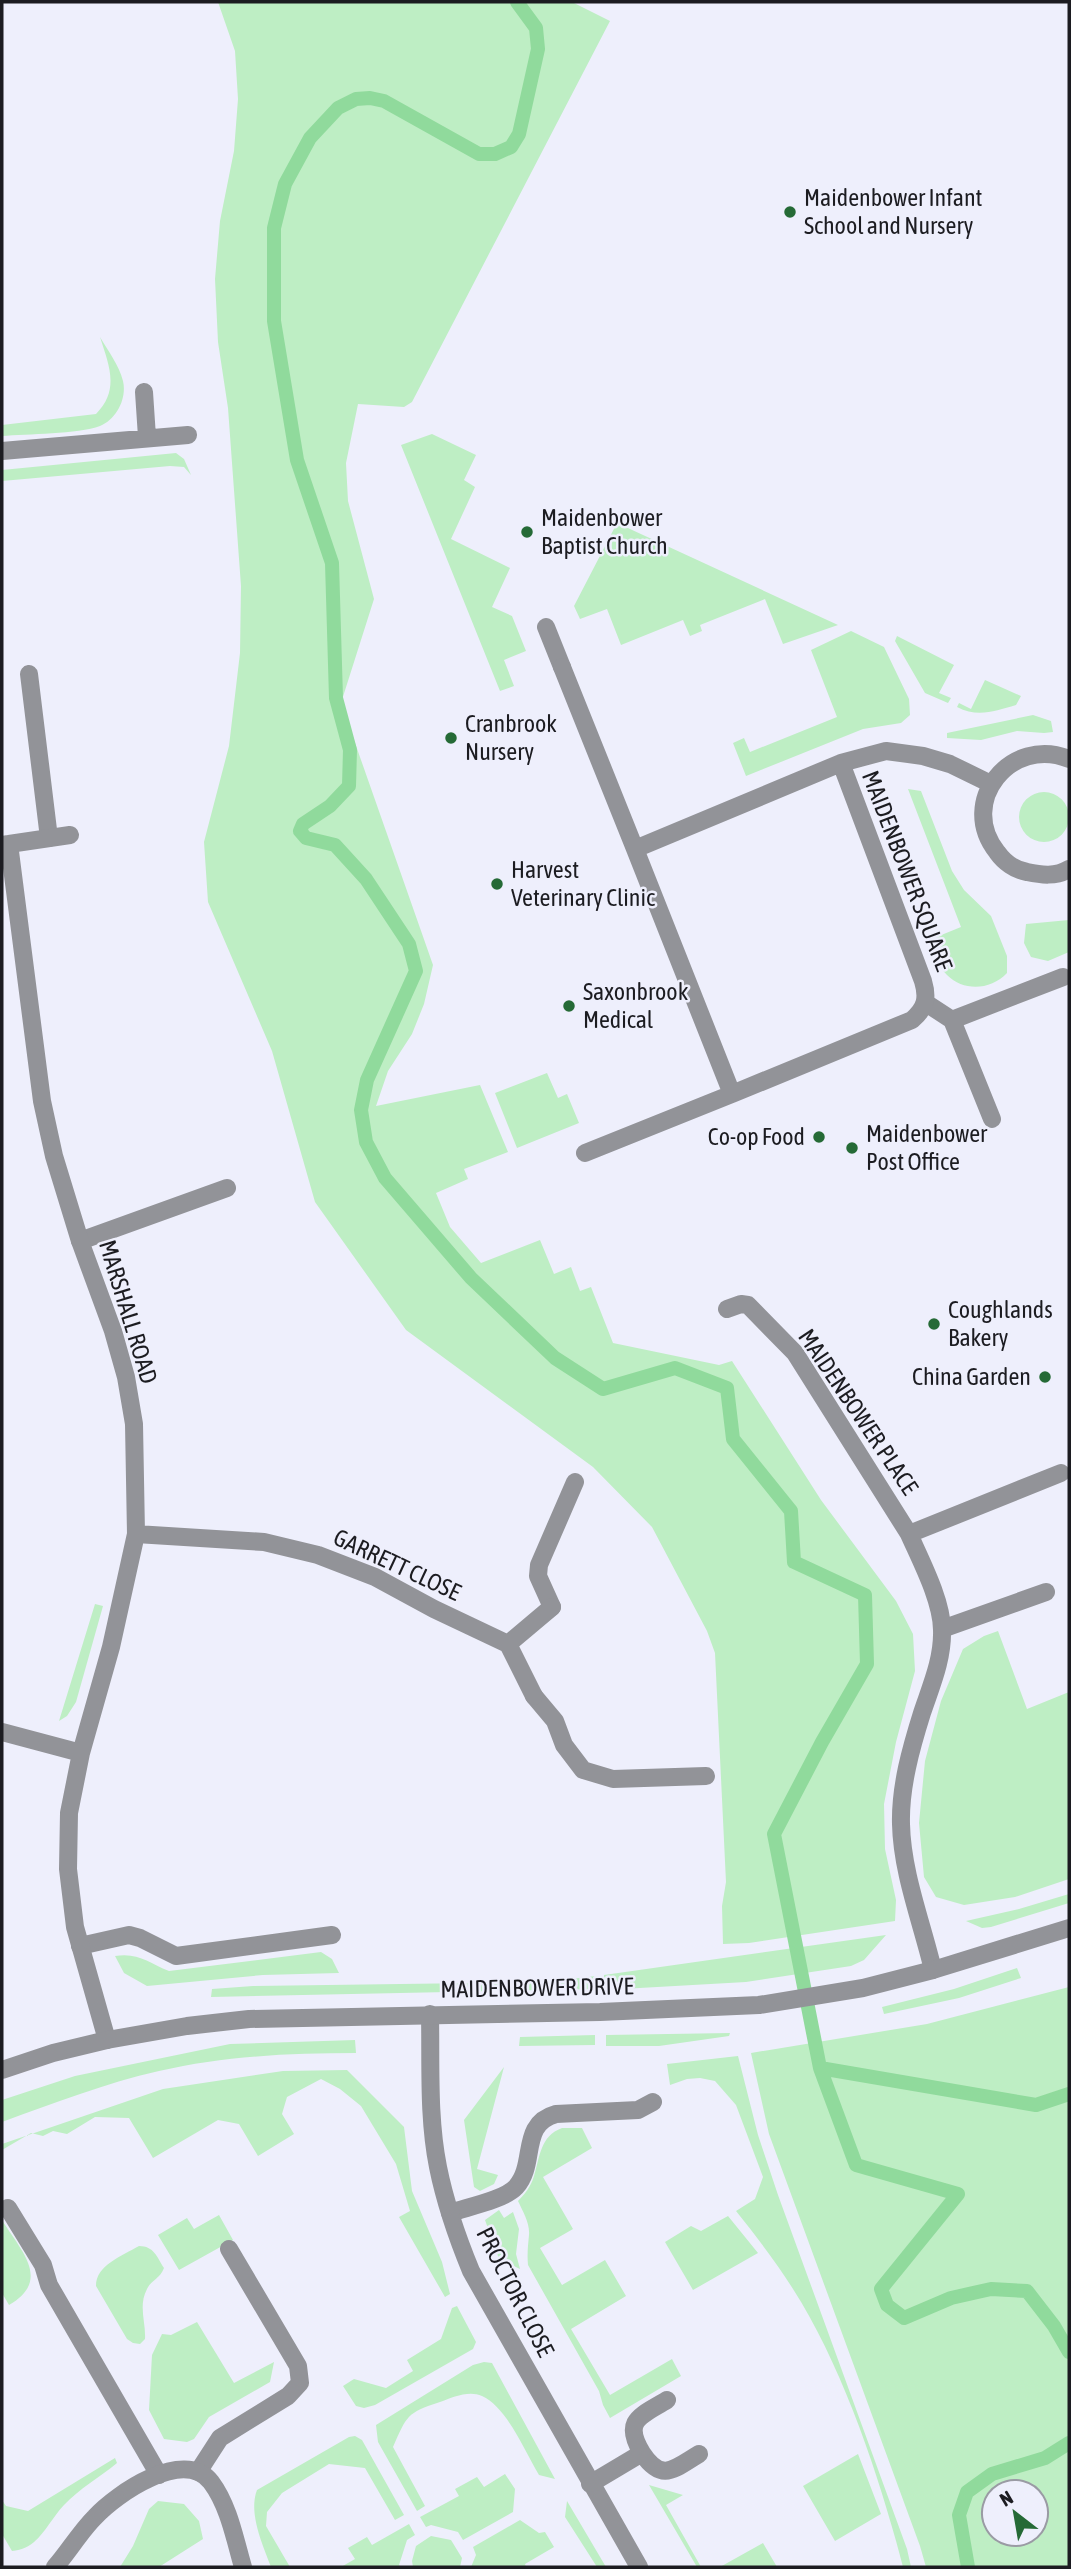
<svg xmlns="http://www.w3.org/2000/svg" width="1071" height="2569" font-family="'Asap Condensed',sans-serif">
<rect width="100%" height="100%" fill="#eeeffc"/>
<path fill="#beeec4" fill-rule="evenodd" d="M218,2H572L610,21L412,402L404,407L358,404L346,463L348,501L374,599L341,703L433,965L424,1004L412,1034L388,1071L376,1106L480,1085L508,1152L464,1169L468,1179L436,1193L450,1227L481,1263L540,1240L554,1274L571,1267L580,1291L591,1287L613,1343L719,1365L732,1361L821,1500L896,1601L913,1634L915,1671L896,1742L884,1804L885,1849L896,1900L895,1921L749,1943L723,1944L722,1906L726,1882L715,1653L707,1631L652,1527L593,1467L406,1330L315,1202L272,1051L208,902L204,842L229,746L240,653L241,586L228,408L218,342L215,279L220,221L234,151L238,99L235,51Z
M100,337C108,351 119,365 123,381C127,398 117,419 100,426C78,434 27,434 2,436V425L96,414C120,390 109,365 100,337Z
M432,434L476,455L464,480L475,487L451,539L510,568L492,607L512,616L526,651L504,660L514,686L500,691L401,445Z
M176,453L184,459L191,475L184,467L170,466L2,481V470Z
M617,523L838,625L783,644L765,599L700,625L702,631L690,636L683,620L621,645L607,609L580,619L574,606Z
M851,631L884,647L909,699L910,715L901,723L863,729L746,776L733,743L744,738L750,752L837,717L811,650Z
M897,636L954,665L939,693L951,698L948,703L925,693L895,641Z
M985,680L1021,696L1016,705C995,711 978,718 957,707L959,703L971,709Z
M1033,715L1051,721L1053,732L1044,733L1017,731L981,740L947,738V733Z
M908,789L921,791L952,871L964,890L991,916L1007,956V973C991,990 964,992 947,975C937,966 934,951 929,940L961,927Z
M1019 817a25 25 0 1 1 50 0a25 25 0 1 1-50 0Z
M1069,920V952L1048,961L1031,957L1024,943L1026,924Z
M547,1073L558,1098L567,1094L579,1123L517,1148L495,1093Z
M95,1604L103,1606L76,1702L67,1716L59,1721Z
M998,1631L1027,1709L1069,1692V1879L1015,1897L964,1905L936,1897L924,1877L919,1823L925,1761L941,1701L963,1649L984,1636Z
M1069,1894V1903L991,1927L982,1928L966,1921L1019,1909Z
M886,1935L864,1960L851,1966L746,1982L604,1990V1975Z
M321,1952L332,1959L339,1973L263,1975L147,1986L124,1973L115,1956C138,1952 149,1963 169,1971Z
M1017,1968L1021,1978L959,1998L884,2014L882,2007L954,1989Z
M596,1976L595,1989L211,1997L212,1989L253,1986L545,1982Z
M1069,1987V2567H926L920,2546L769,2134L751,2053L927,2024ZM994,2492H1036V2534H994Z
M730,2033L729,2036L659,2046H606V2035Z
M595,2035V2045L519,2046L520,2037Z
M355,2040L356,2053C290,2053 224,2056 159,2071C106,2083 54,2103 2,2122V2100L75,2076L230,2044Z
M738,2056L758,2135L778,2195L907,2549L911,2567H903C880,2478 843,2367 793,2289C776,2262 756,2236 736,2211L755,2199L763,2177L736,2105L715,2081L700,2078L687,2079L670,2085L667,2064Z
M504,2067L477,2169L498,2175L494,2184L480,2191L474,2187L464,2120Z
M347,2070L404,2127L412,2191L442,2262L450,2294L445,2297L399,2217L410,2211L396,2164L361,2106L340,2089L321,2079L287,2097L282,2114L294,2134L258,2156L239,2124L218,2120L153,2158L129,2118L95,2117L67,2134L53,2131L43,2136L31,2133L2,2150V2144L163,2089L283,2071Z
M562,2128H582L592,2148L543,2177L573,2229L540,2248L562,2285L605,2260L626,2296L571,2329L610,2395L672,2359L681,2376L610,2418L603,2405L599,2391L528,2265C527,2254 528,2246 529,2235C530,2223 523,2212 518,2201C525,2194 531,2186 534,2176C540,2157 540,2136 562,2128Z
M499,2210L504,2218L513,2212L519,2229L516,2254L520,2269L499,2259L485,2220Z
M219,2215L233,2240L179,2270L158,2235L187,2218L194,2229Z
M728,2216L758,2253L693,2290L665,2242L691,2226L701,2231Z
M2,2220C21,2251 52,2280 9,2305L2,2293Z
M139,2246C154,2246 157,2257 164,2268C160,2279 151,2280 147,2289C138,2306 146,2322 145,2339L140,2344L133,2343L127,2339L96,2286C96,2265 122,2256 139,2246Z
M457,2306L476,2342L473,2349L375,2405L364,2408L356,2406L343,2386L354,2379L386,2388L413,2371L407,2360L441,2339L452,2308Z
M197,2322L234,2383L274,2362L270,2382L209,2417L194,2439L187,2442L164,2439L149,2410L152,2355L162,2334L171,2335Z
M484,2362L492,2363L555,2479L539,2475C525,2452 507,2407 482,2396C469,2390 453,2397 440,2402C406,2413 407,2416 393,2447L425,2506L417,2511L378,2442L376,2425L473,2365Z
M355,2436L362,2440L404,2515L395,2520L365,2468L329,2464L282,2493L267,2512L266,2526L290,2567H271C263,2546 248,2513 257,2490L349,2437Z
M858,2454L881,2514L835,2541L803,2486Z
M115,2458L117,2463C100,2477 79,2489 64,2505C47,2523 39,2549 12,2551L2,2534V2500L6,2506L28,2511Z
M505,2474L515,2489L513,2512L463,2540L458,2532L431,2525L426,2527L420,2517L459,2496L455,2489L477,2477L484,2487Z
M649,2485L683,2495L666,2505L701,2567H697Z
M158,2501L184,2504L199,2521L203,2539L159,2567H120L133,2546L149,2509Z
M567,2501L606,2567H597L565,2517Z
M520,2520L539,2533L545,2532L554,2547L525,2564L526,2567H471L476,2555L473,2547Z
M409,2524L415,2535L407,2540L399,2565L401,2567H341L355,2559L348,2548L367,2537L372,2545Z
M431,2536L451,2540L462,2558L460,2567H413L412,2561L416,2546Z
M763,2543L777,2567H720Z"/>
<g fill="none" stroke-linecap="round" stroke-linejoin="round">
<path stroke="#90da9c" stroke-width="14" d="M517,2L536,28L538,49L519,134L511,147L495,154H479L384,101L370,98L356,99L338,108L310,138L285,184L274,228V321L297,460L332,563L336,698L350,750L349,786L330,806L303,824L300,831L306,838L335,845L366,879L409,944L416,971L367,1080L361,1110L366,1142L385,1178L471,1278L555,1358L603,1389L675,1368L727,1388L733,1439L791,1511L794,1562L865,1595L867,1664L822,1742L774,1834L820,2068L856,2165L958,2194L881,2289L887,2305L904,2318L951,2298L991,2289L1027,2291L1054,2326L1069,2352
M820,2068L1036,2105L1069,2094
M968,2567L959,2515L967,2492L992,2474L1045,2458L1069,2443"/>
<path stroke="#929398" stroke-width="18" d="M546,627L562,667
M29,674L49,838
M926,1003L952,1020L992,1119
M952,1020L1063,977
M80,1241L227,1188
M727,1309L741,1304L748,1305L795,1353L909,1534L1061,1473
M909,1534C921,1561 942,1601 942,1630C943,1659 931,1686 922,1713C911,1748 900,1787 901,1824C902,1873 922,1923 933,1970
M552,1607L538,1576L539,1565L575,1482
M942,1629L1046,1592
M534,1696L555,1721L564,1745L583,1770L613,1779L706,1776
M80,1946L129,1935L140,1938L176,1956L332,1935
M8,2208L43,2265L49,2285L159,2475
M450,2213C467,2207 504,2200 516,2187C537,2164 519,2124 556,2114L638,2110L653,2102
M642,2453C662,2483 674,2469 699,2454
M198,2472L220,2438L288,2396L300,2383L298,2366L229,2249
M590,2484L642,2453C622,2420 641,2416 667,2400"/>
<path stroke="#929398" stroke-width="18" d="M144,392L147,437
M2,451L188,435
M562,667L635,849
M1069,759C1011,735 957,802 997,852C1004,862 1015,870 1027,872C1041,875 1056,877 1069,869
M841,763L923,981C928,998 926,1008 912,1020L732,1094L635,849L841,763L886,751L923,756L950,764L991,784
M9,844L70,835
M2,845L9,844L42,1101L54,1156L80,1241L113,1331L126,1377L134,1424L136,1534L111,1647L81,1753L69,1813L68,1869L75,1927L107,2040
M585,1153L732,1094
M136,1534L264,1542L318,1555L375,1577L434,1609L508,1644L552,1607
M508,1644L534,1696
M2,1732L81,1753
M430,2014C431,2065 428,2117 438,2167C445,2202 457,2237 471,2271L639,2567
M55,2567C69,2551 80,2532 95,2517C116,2494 184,2447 211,2482C229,2506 235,2540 243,2567"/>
<path stroke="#929398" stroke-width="18" d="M2,2070L53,2053L107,2040L187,2026L249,2019L600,2012L759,2005L863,1988L933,1970L1069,1928"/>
</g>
<g fill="#256a36" stroke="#eeeffc" stroke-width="2.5">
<circle cx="790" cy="212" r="7"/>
<circle cx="527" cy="532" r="7"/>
<circle cx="451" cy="738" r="7"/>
<circle cx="497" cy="884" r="7"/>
<circle cx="569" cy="1006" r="7"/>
<circle cx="819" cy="1137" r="7"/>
<circle cx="852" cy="1148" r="7"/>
<circle cx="934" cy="1324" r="7"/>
<circle cx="1045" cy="1377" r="7"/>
</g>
<g text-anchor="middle" stroke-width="5" stroke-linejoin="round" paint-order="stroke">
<g font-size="24" fill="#1c1c21" stroke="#eeeffc" text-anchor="start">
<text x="804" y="206">Maidenbower Infant<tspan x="804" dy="28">School and Nursery</tspan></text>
<text x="541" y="526">Maidenbower<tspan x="541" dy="28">Baptist Church</tspan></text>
<text x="465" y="732">Cranbrook<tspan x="465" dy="28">Nursery</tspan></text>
<text x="511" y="878">Harvest<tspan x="511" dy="28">Veterinary Clinic</tspan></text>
<text x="583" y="1000">Saxonbrook<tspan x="583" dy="28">Medical</tspan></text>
<text x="866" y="1142">Maidenbower<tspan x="866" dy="28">Post Office</tspan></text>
<text x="805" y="1145" text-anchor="end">Co-op Food</text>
<text x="948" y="1318">Coughlands<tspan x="948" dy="28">Bakery</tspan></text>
<text x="1031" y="1385" text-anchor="end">China Garden</text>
</g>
<g font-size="24" fill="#1c1c21" stroke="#eeeffc">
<text transform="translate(907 871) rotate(69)" y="8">MAIDENBOWER SQUARE</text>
<text transform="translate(128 1312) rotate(73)" y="8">MARSHALL ROAD</text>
<text transform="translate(858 1412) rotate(56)" y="8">MAIDENBOWER PLACE</text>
<text transform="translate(397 1565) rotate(25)" y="8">GARRETT CLOSE</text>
<text transform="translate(537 1988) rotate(-1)" y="8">MAIDENBOWER DRIVE</text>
<text transform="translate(515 2292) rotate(63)" y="8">PROCTOR CLOSE</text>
</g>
</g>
<rect width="1071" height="2569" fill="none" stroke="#1c1c21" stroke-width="7"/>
<g transform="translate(1015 2513) rotate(329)"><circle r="33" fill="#eeeffc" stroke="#9a9ba4" stroke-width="2"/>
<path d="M0-5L12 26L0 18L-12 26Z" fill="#256a36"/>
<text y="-10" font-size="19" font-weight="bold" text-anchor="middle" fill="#1c1c21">N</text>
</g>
</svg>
